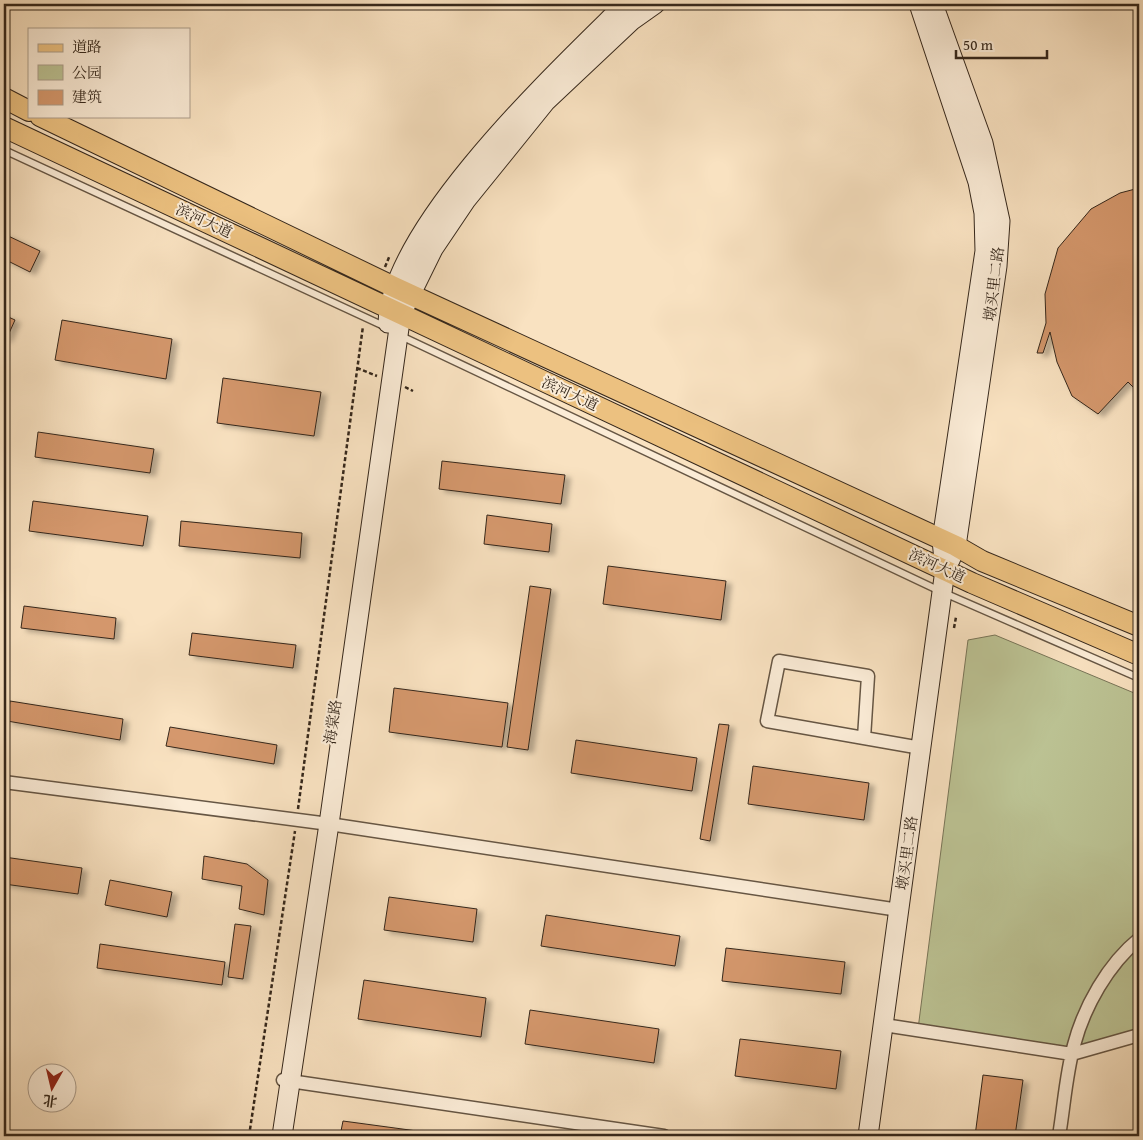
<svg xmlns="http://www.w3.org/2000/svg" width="1143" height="1140" font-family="'Gentium Book Plus','Noto Serif SC',serif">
<defs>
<filter id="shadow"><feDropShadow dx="5.5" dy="3" stdDeviation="2.5" flood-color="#0004"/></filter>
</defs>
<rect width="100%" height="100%" fill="#f9e2c1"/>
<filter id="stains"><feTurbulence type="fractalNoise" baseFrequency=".004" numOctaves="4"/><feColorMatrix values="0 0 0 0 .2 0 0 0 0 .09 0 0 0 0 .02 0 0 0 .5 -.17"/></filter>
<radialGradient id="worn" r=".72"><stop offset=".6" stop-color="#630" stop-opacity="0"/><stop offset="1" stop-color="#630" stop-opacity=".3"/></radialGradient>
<path fill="#bcc394" stroke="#787558" d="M995,635L1139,695V1033L1065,1054L918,1029L968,640Z"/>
<path fill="#d5986d" stroke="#35271b" filter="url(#shadow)" d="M1139,188V393L1128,382L1098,414L1072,396L1057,362L1050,332L1043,353H1037L1046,323L1045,294L1058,248L1091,209L1120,193Z
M4,234L40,251L30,272L4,259Z
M4,315L15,320L6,340L4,339Z
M62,320L172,339L166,379L55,360Z
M223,378L321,392L314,436L217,423Z
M38,432L154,449L150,473L35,457Z
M442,461L565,475L561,504L439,489Z
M33,501L148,516L143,546L29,531Z
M487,515L552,524L549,552L484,544Z
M181,521L302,533L300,558L179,546Z
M608,566L726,581L721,620L603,604Z
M530,586L551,589L528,750L507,747Z
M24,606L116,618L114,639L21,628Z
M192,633L296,645L293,668L189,655Z
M394,688L508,703L502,747L389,732Z
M10,701L123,719L120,740L7,721Z
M719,724L729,725L710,841L700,839Z
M170,727L277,745L274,764L166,746Z
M576,740L697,758L692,791L571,773Z
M753,766L869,783L864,820L748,804Z
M204,856L247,864L268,880L264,915L239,909L242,886L202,879Z
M4,857L82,868L78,894L4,884Z
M110,880L172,892L167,917L105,905Z
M389,897L477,909L473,942L384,930Z
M546,915L680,936L675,966L541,946Z
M235,924L251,926L243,979L228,977Z
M100,944L225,962L222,985L97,968Z
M726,948L845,962L841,994L722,981Z
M364,980L486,998L481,1037L358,1019Z
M530,1010L659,1029L654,1063L525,1044Z
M740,1039L841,1051L836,1089L735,1076Z
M983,1075L1023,1080L1015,1136H975Z
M343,1121L454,1136H340Z"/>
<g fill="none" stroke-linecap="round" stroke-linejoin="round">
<g stroke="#665644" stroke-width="9">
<path id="lane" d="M4,150L386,327
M401,336L942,592L1139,678"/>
</g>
<g stroke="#665644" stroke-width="15">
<path id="street" d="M864,738L868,676L779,661L767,721L921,748
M4,782L329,824L899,910
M884,1025L1072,1054L1139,1035
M283,1080L664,1136
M1059,1136C1064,1106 1066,1074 1074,1045C1084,1007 1108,964 1139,939"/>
</g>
<g stroke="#35271b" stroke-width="21">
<path id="secondary" d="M933,4L983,143L1000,221L997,266L968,464L956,546L950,560
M388,323C391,229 551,77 618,11L628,4
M282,1136L329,824L401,314L433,249L466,200L546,101L631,21L655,4
M868,1136L945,570L942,540L985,251L984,213L978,182L919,4"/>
</g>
<g stroke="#35271b" stroke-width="22">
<path id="primary" d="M4,98L29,111
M40,116L394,287L956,546L982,561L1139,626
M4,127L972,583L1139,655"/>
</g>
<path stroke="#35271b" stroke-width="2.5" stroke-dasharray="4 2.5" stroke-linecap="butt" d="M385,267L390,255
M357,368L377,376
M405,387L413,391
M954,628L956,617
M298,809L363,326
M249,1136L295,831"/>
<use href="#lane" stroke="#fbecd7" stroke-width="6"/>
<use href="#street" stroke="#fbecd7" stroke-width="12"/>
<use href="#secondary" stroke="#fbecd7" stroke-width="19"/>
<use href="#primary" stroke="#ecc180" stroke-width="20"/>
</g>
<g text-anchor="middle" stroke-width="4" stroke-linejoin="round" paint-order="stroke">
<g font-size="15" fill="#35271b" stroke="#fbecd7">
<text transform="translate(204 221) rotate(25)" y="5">滨河大道</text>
<text transform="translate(994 284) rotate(-83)" y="5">墩买里二路</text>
<text transform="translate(570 394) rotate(25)" y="5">滨河大道</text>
<text transform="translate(937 566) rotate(25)" y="5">滨河大道</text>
<text transform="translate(333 722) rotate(-82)" y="5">海棠路</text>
<text transform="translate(907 853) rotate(-82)" y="5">墩买里二路</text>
</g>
</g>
<rect width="1143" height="1140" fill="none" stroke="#f9e2c1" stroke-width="20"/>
<rect x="5" y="5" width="1133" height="1130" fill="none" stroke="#35271b" stroke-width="2.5"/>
<rect x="10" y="10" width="1123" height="1120" fill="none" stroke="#35271b"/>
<rect x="28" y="28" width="162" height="90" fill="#fbecd7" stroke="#ac9d8c"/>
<rect x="38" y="44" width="25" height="8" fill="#ecc180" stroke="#ac9d8c"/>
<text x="72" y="52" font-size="15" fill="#35271b">道路</text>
<rect x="38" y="65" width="25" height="15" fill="#bcc394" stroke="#ac9d8c"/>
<text x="72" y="78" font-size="15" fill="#35271b">公园</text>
<rect x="38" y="90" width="25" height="15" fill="#d5986d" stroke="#ac9d8c"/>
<text x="72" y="102" font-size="15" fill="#35271b">建筑</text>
<g transform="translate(52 1088) rotate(188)"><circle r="24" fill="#fbecd7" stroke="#ac9d8c"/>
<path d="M0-4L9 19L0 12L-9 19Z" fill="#8f2418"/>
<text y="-8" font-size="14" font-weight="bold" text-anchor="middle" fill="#35271b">北</text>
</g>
<path d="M956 50v8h91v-8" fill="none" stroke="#35271b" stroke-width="2.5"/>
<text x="963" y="50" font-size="15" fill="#35271b" stroke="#fbecd7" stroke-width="4" paint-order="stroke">50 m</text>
<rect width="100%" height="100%" filter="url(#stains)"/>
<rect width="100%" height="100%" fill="url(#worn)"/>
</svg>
